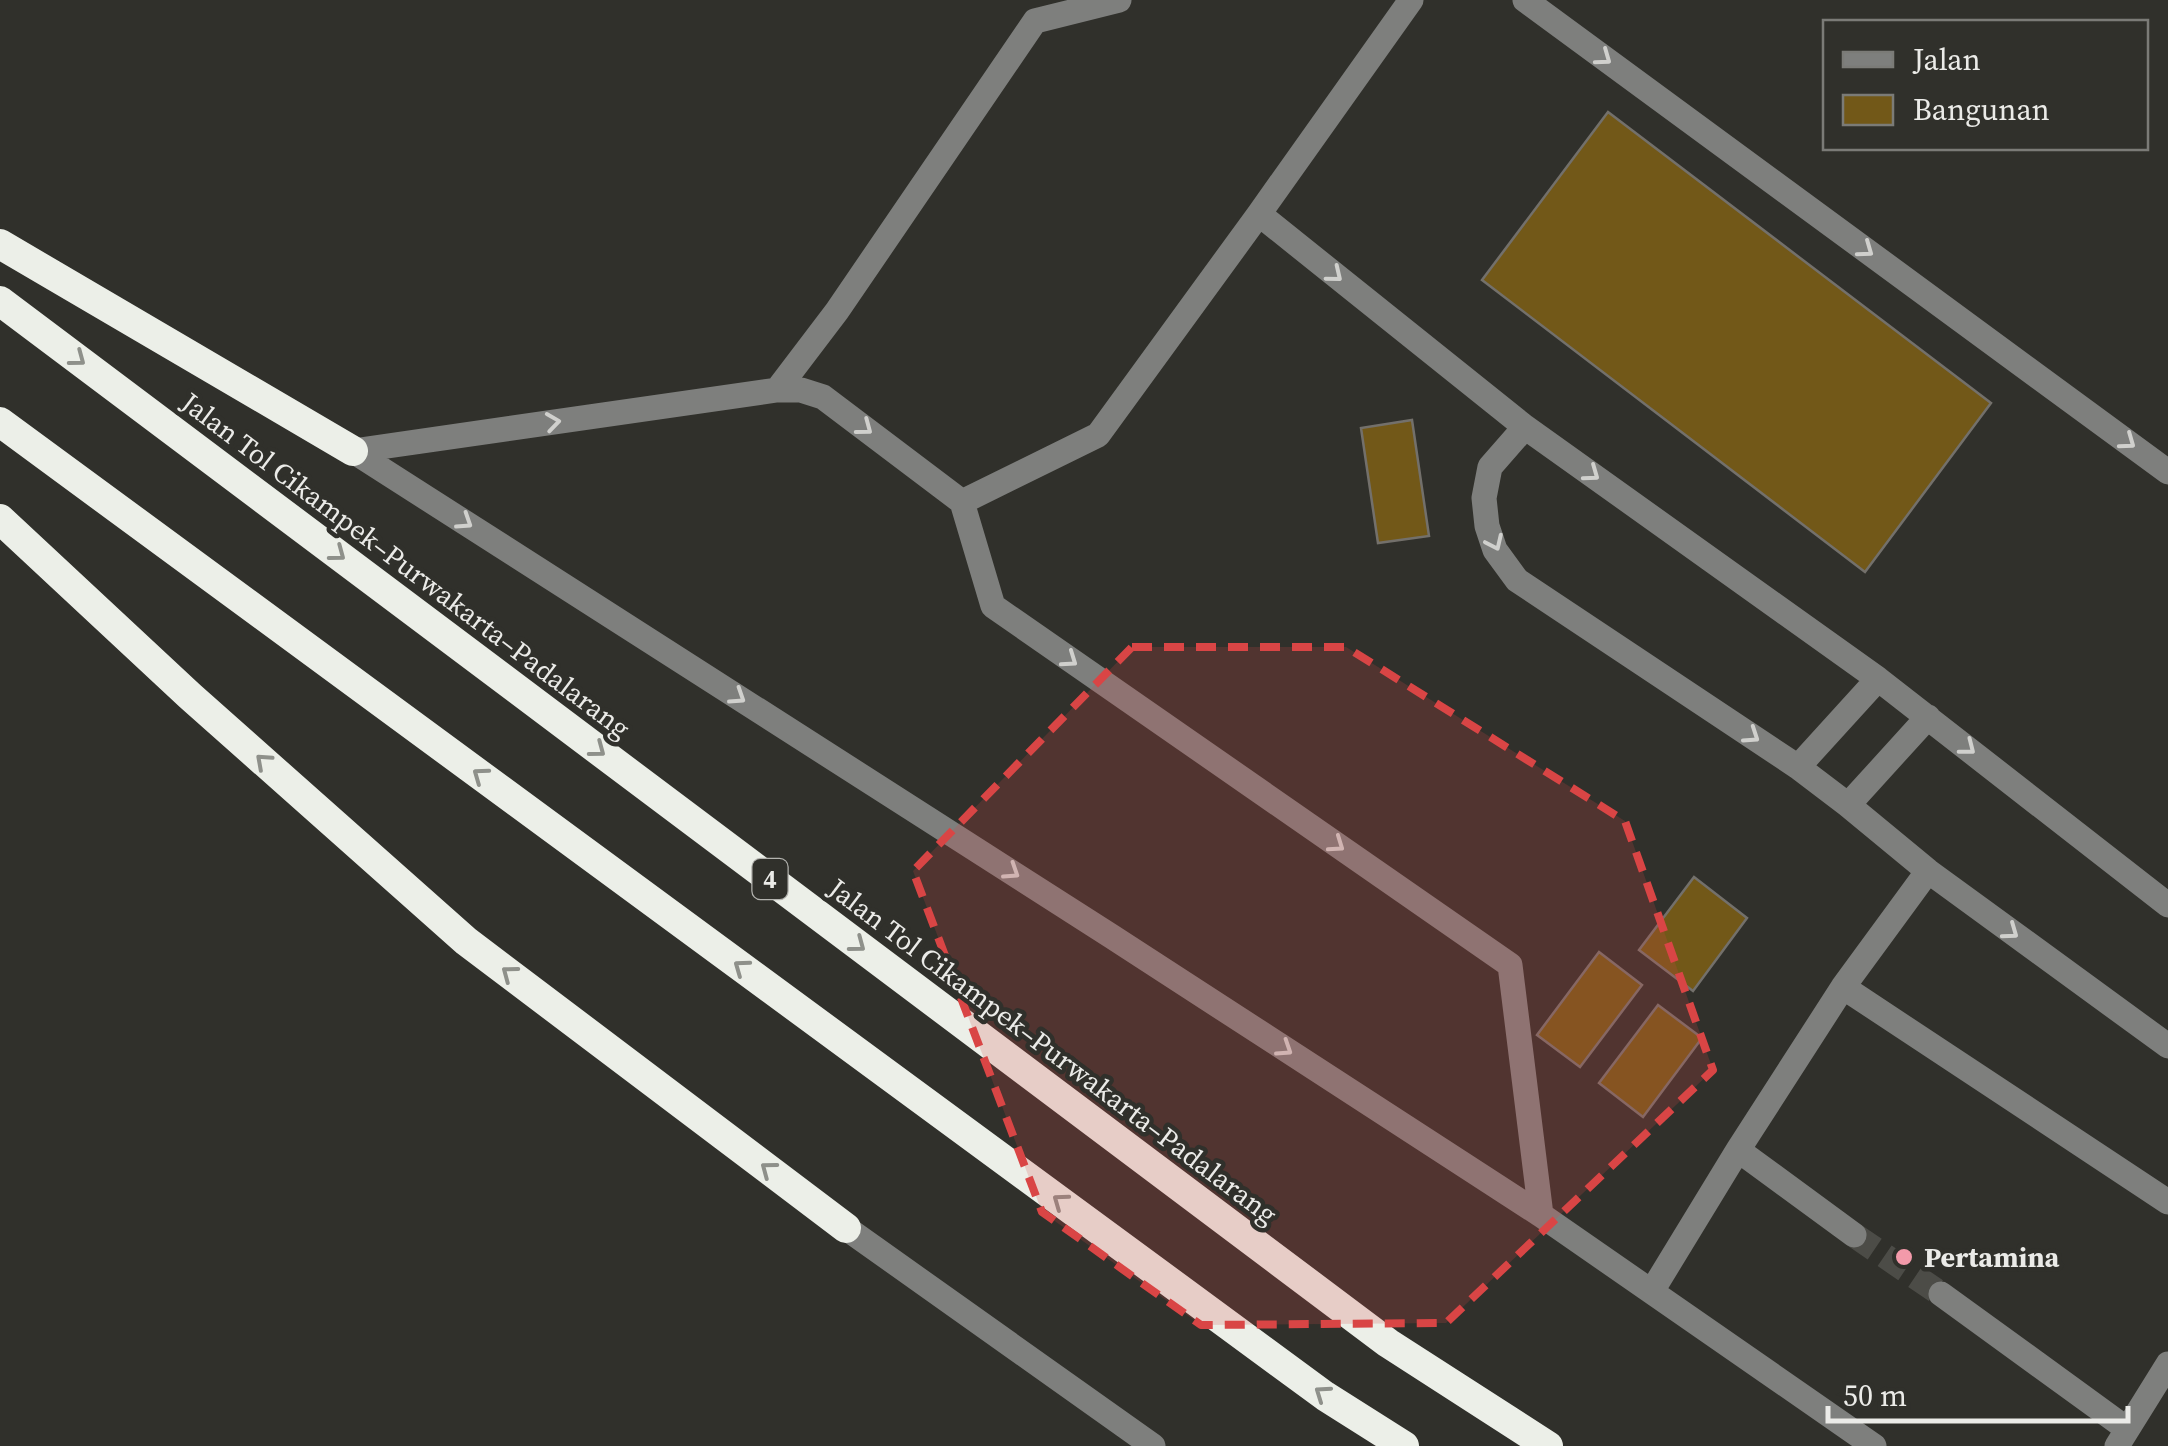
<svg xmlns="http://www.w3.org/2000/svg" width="2168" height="1446" font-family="'Source Serif 4',serif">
<rect width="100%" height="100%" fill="#30302b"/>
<path fill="#725818" stroke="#73706b" stroke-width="2.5" d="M1608,112L1991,403L1865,572L1482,280Z
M1412,420L1429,536L1378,543L1361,428Z
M1694,877L1747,918L1693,991L1639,950Z
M1599,952L1642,985L1580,1067L1537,1035Z
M1658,1005L1702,1038L1643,1117L1599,1083Z"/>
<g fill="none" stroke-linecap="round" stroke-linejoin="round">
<path stroke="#4c4c47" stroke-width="25" stroke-dasharray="25 12" stroke-linecap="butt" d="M1854,1235L1941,1294"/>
<path stroke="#7e7f7d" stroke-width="25" d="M1525,0L2168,472
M1259,214L1525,427L1878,679L2168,905
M777,390L837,311L1035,21L1119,0
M1525,427L1490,467L1484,498L1487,526L1495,550L1517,580L1798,767L1848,805L1928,871L2168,1046
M353,451L1111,936L1541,1215L1874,1446
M353,451L777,390H801L823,397L962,502L993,606L1510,965L1541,1215
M962,502L1098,435L1259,214L1411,0
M1798,767L1878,679
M1848,805L1928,717
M1843,987L2168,1202
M1738,1150L1854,1235
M846,1228L1153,1446
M1652,1291L1738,1150L1843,987L1928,871
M1941,1294L2127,1429
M2117,1446L2168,1364"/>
<path stroke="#ecefe8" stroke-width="30" d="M0,244L353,451
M0,301L1388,1343L1548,1446
M0,422L1325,1396L1404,1446
M0,519L190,696L466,941L846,1228"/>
</g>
<defs><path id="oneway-chevron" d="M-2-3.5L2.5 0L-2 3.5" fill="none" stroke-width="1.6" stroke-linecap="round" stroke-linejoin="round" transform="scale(2.5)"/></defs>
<g stroke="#d0d0cd">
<use href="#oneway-chevron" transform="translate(1604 58) rotate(36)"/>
<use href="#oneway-chevron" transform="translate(1866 250) rotate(36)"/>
<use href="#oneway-chevron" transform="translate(1335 275) rotate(39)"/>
<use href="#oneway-chevron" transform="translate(553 422) rotate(-8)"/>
<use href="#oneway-chevron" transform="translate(865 428) rotate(37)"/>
<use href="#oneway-chevron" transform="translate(2128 442) rotate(36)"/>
<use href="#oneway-chevron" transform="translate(1592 474) rotate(36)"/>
<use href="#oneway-chevron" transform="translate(465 522) rotate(33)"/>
<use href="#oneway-chevron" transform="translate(1495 543) rotate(65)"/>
<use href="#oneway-chevron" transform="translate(1070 660) rotate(35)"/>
<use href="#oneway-chevron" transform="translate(738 697) rotate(33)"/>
<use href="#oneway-chevron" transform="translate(1752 736) rotate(34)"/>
<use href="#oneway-chevron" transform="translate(1968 748) rotate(38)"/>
<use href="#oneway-chevron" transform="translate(1337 845) rotate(35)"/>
<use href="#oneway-chevron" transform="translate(1012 872) rotate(33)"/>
<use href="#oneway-chevron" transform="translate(2011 932) rotate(36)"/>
<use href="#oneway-chevron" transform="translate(1285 1049) rotate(33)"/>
</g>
<g stroke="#8e908a">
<use href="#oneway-chevron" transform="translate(78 359) rotate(37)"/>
<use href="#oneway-chevron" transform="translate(338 554) rotate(37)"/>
<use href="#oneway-chevron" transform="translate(598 750) rotate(37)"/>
<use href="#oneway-chevron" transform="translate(263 761) rotate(-138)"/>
<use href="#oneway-chevron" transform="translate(480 775) rotate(-144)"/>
<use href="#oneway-chevron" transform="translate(858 945) rotate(37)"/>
<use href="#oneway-chevron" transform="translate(741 967) rotate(-144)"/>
<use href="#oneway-chevron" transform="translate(509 973) rotate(-143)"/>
<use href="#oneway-chevron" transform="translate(768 1169) rotate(-143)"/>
<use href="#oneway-chevron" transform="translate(1060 1201) rotate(-144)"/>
<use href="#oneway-chevron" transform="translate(1322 1393) rotate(-145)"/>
</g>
<path fill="#d94545" fill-opacity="0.2" stroke="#d94545" stroke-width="8" stroke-dasharray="20 12" stroke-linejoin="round" d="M1132,647H1346L1625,821L1713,1070L1446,1323L1201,1325L1042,1212L913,871Z"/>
<circle fill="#f39aaa" stroke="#30302b" stroke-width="4" cx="1904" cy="1257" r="10"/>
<g text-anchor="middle" stroke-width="9" stroke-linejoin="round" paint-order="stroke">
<rect fill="#30302b" stroke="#b3b3af" stroke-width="2.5" x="752.5" y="859" width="35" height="40" rx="8"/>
<g font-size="25" font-weight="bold" fill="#ebebe8">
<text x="770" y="888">4</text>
</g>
<g font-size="28" fill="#ebebe8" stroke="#30302b">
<text transform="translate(406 565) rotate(37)" y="10">Jalan Tol Cikampek–Purwakarta–Padalarang</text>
<text transform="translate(1053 1051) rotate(37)" y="10">Jalan Tol Cikampek–Purwakarta–Padalarang</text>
</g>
<g font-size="28" font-weight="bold" fill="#ebebe8" stroke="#30302b" text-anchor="start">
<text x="1924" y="1267">Pertamina</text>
</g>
</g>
<rect x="1823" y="20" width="325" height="130" fill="#30302b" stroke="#7b7b77" stroke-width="2.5"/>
<rect x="1843" y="52" width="50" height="15" fill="#7e7f7d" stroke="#7b7b77" stroke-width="2.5"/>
<text x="1913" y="70" font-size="30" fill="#ebebe8">Jalan</text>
<rect x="1843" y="95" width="50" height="30" fill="#725818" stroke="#7b7b77" stroke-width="2.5"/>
<text x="1913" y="120" font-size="30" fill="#ebebe8">Bangunan</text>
<path d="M1828 1406v15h300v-15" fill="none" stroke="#ebebe8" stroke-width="5"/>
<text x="1843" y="1406" font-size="30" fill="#ebebe8" stroke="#30302b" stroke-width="8" paint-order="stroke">50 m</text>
</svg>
